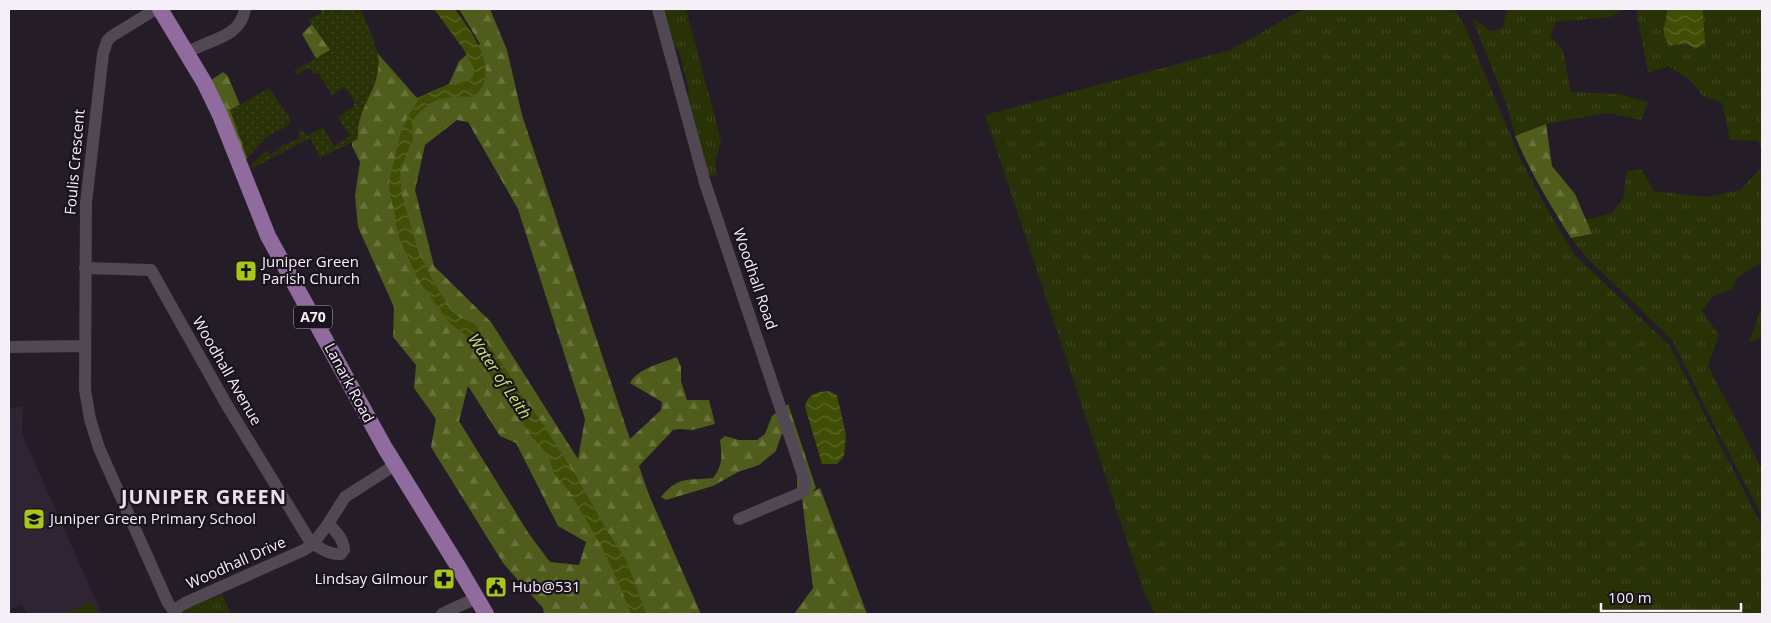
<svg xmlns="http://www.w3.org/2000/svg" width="1771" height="623" font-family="'Open Sans',sans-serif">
<defs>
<pattern id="grass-tufts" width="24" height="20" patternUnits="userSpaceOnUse" patternTransform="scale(1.25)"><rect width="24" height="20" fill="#293107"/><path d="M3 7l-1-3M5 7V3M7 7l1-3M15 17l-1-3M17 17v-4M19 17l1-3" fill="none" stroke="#3e4520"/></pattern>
<pattern id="forest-firs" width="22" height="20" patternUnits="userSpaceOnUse" patternTransform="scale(1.25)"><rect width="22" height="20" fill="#4f5c1b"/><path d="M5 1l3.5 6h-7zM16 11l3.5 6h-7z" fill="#69743d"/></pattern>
<pattern id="garden-dots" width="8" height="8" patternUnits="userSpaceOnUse" patternTransform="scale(1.25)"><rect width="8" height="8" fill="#293107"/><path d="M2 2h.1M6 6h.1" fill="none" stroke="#3e4520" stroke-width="1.8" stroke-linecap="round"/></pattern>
<pattern id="water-waves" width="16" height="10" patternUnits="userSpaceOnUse" patternTransform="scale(1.25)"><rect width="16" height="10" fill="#404d05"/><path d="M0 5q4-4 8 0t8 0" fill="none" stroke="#5c672a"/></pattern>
</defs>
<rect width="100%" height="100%" fill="#241c27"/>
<path fill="#2f2434" d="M23,406L22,434L102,614H27L22,604L9,610V408Z"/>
<path fill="url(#grass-tufts)" d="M663,9H686L721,140L715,162L717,175L709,176L686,97L689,91L679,51L674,47Z
M1303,9H1454L1464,24L1520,158L1546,207L1575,255L1670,346L1762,526V614H1155L1144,592L985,115L1230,50Z
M1507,9H1620V11L1610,17L1556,22L1550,36L1563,50L1571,92L1619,94L1648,102L1641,120L1607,113L1546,124L1515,136L1506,103L1472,18L1491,31L1503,28Z
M1636,9H1667V16L1662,32L1670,45L1705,43L1703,9H1762V150L1758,141L1730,140L1722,103L1702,95L1691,81L1669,66L1648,73Z
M1762,167V262L1737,278L1733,289L1712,297L1702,311L1719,335L1708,366L1762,469V516L1718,433L1672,340L1584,255L1571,238L1592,234L1586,220L1612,213L1623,198L1627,170H1642L1654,191L1707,197L1740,190Z
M1762,306V333L1760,338L1749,342Z
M222,594L231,614H186L185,612L186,608Z"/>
<path fill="url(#forest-firs)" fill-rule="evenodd" d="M321,9H360L372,47L417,98L449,84L459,61L480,44L459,9H490L507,50L522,115L630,439L661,410L662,402L630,383C638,368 662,363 677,357L681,367V381L687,400H709L715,424L692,430L680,429L673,430L639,466L649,495L701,614H544L543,608L503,563L431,447L436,419L414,388L416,365L393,337L394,307L358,227L355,196L360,162L352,146L356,84L318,62L302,34L323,13ZM457,120L468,122L518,209L585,419L578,459L491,322L434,266L415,190L425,145ZM468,386L500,436L516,443L558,526L586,542L579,565L550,562L529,534L459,421Z
M223,72L228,76L244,115L254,149L247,158L240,161L208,82Z
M1546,124L1552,166L1575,194L1592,234L1571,238C1550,205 1530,172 1515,136Z
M788,404L816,488L812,492L820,488L867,614H794L813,588L802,498L809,494L797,487V459L782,433L776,451L759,465L738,472L713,486L666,500L661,497C679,475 688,481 713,478C723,466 722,455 720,440L725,436L739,440H757L765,434L772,416Z"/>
<path fill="url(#garden-dots)" d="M326,9H360C366,19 376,44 378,56C380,63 377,77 375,83C367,104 357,116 358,139L320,158L310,138L251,169L250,166L267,150L271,155L283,145L300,138L298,130L304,132L307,136L323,127L334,146L350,136L338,117L356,105L345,87L332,95L318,73L315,75L310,68L308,69L307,68L297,75L294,71L330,50L309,20Z
M269,88L290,118C290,129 281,128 273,133C263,139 256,150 247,158L230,110Z"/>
<path fill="#293107" d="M92,602L98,614H64Z"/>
<path fill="url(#water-waves)" d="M434,9H455C469,29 494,60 483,85C481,90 476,94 472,97C443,96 432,97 412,121L413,139L400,169L401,192L418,251L431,277L451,311L459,317L475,324L484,340L504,366L523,397L539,418L576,476L608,532L626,560L646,614H631L620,586L603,549L569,491L553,472L549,456L533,438L502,394L465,335L450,323L420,283L401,243L396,225L395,214L390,195L389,182L401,131L410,113L420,98L432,91L444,86L469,81L473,76L475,70L464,50Z
M1667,9H1703L1705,43L1696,49L1687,44L1670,45C1657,30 1667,27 1667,9Z
M829,391L837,395L846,435L844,456L837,464H822L805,407C808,394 816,392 829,391Z"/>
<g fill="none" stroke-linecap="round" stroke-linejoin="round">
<path stroke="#514854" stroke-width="12" d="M156,9L112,36L107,41L103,54L86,203L85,390L90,419L99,448L168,603L176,614
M658,9L705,183L805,481V488L801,493L739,519
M187,53C208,39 240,39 245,9
M85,268L151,270L228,407L308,538C316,547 329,555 341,554L344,550C344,541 336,530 328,524
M9,347L84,346
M173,611L185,603L304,550L313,544L328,524L345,497L395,465
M442,614L476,598"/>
<path stroke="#8f6c9d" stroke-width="16" d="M160,9L204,82L220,115L268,236L385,448L459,568L486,614"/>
</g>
<defs>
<g id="church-square" transform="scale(1.125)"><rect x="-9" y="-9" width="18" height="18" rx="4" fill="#a9c719" stroke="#1a131d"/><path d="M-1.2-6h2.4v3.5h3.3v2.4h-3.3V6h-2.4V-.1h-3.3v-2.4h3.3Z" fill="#111"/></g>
<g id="school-square" transform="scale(1.125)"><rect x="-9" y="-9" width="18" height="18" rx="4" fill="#a9c719" stroke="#1a131d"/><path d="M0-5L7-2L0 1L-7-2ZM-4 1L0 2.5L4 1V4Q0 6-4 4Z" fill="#111"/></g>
<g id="pharmacy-square" transform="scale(1.125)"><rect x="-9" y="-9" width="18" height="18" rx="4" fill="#a9c719" stroke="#1a131d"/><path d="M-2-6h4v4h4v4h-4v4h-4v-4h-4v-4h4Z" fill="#111"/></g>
<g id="civic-square" transform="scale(1.125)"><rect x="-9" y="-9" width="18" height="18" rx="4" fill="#a9c719" stroke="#1a131d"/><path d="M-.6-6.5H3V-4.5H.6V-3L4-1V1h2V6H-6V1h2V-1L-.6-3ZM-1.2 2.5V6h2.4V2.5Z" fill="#111"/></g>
</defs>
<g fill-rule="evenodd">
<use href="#church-square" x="246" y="271"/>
<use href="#school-square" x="34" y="519"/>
<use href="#pharmacy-square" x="444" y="579"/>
<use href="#civic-square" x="496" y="587"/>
</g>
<g text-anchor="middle" stroke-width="4.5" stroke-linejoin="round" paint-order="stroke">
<rect fill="#1a131d" stroke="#b3aeb6" stroke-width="1" x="294" y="305.5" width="38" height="23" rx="4"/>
<g font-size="14" font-weight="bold" fill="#f5f0f7">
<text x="313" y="322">A70</text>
</g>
<g font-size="15" fill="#f5f0f7" stroke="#1a131d">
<text transform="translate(75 162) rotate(-85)" y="5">Foulis Crescent</text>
<text transform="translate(755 279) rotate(71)" y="5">Woodhall Road</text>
<text transform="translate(227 371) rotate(60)" y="5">Woodhall Avenue</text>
<text transform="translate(349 383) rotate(62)" y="5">Lanark Road</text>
<text transform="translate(236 563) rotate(-24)" y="5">Woodhall Drive</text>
</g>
<g font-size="15" fill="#f5f0f7" stroke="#1a131d" text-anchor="start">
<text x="262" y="267">Juniper Green<tspan x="262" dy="17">Parish Church</tspan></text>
<text x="50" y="524">Juniper Green Primary School</text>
<text x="428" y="584" text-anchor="end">Lindsay Gilmour</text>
<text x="512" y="592">Hub@531</text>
</g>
<g font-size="16" font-style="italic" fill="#cbe574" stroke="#1a131d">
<text transform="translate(500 376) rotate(56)" y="6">Water of Leith</text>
</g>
<g font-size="20" font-weight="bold" letter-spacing="1" fill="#e8deec" stroke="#1a131d">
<text x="204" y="504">JUNIPER GREEN</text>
</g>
</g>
<rect width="1771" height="623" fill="none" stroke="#f5f0f7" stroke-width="20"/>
<path d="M1601 603v8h140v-8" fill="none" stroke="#f5f0f7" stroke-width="2.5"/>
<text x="1608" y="603" font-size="15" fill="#f5f0f7" stroke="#1a131d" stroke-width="4" paint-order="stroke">100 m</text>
</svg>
